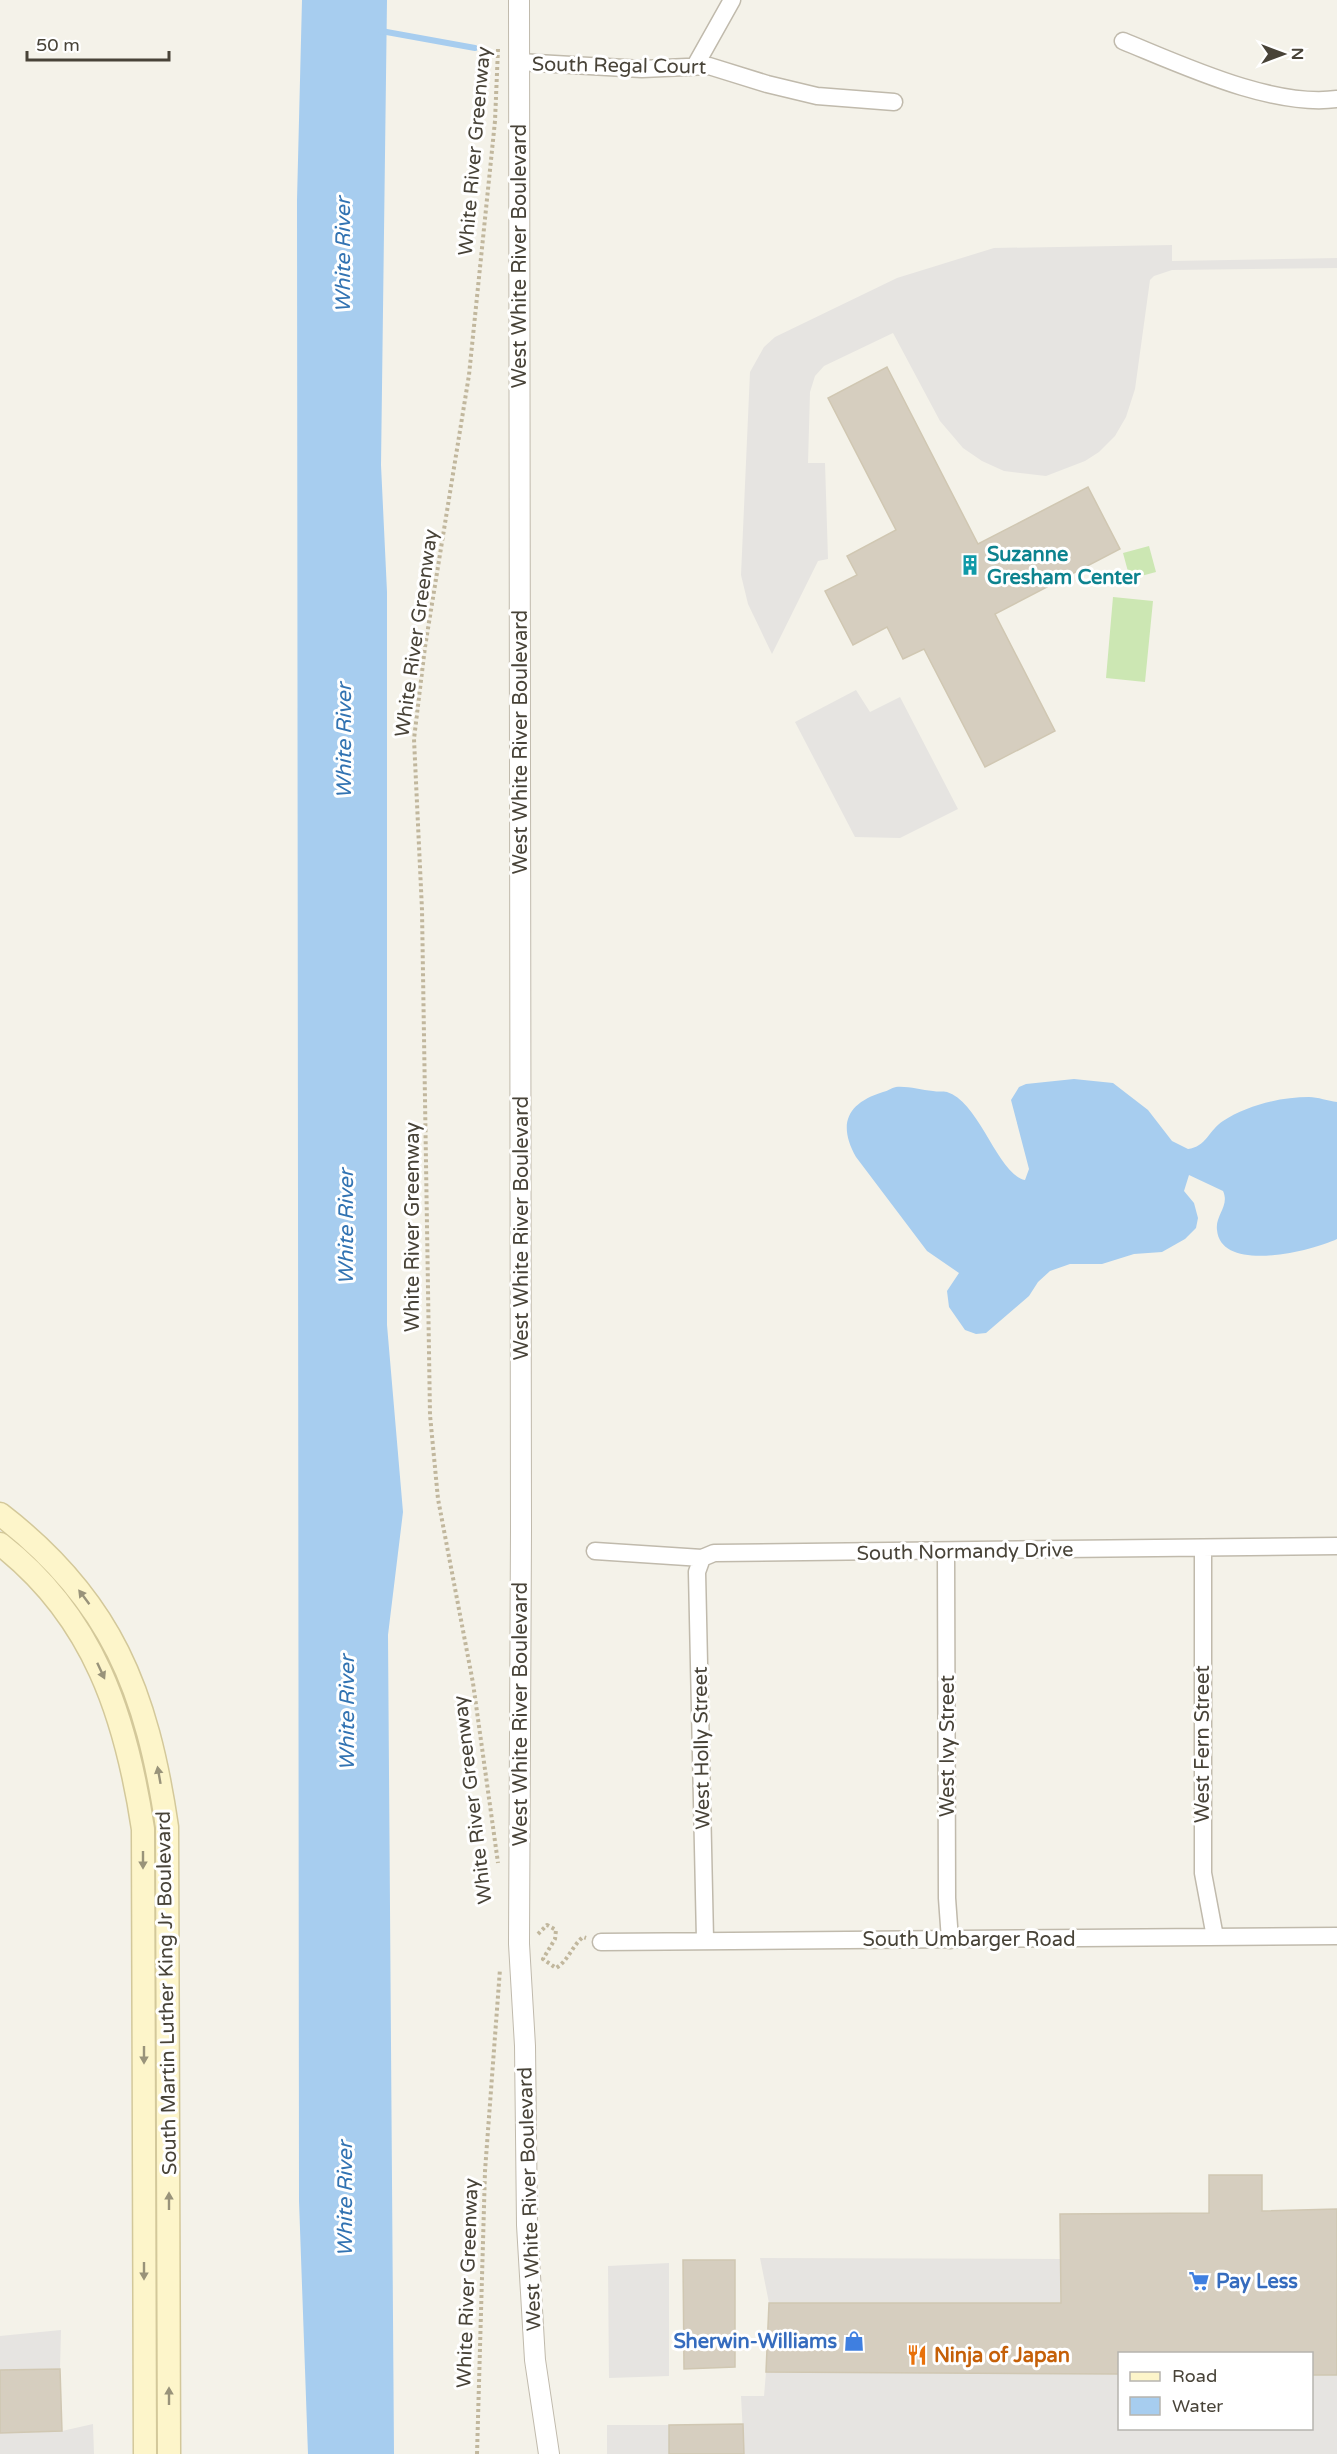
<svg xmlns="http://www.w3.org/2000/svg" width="1337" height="2454" font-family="'Varela Round',sans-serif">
<rect width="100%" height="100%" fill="#f4f2e9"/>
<path fill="#cce7b3" d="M1149,546L1156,572L1130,579L1123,553Z
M1113,597L1153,601L1145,682L1106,678Z"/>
<path fill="#e6e4e1" d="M1172,245V261L1337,258V268L1172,270L1154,276L1150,280L1135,389L1126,417L1115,436L1099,452L1085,461L1046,476L1004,471L982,461L963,448L940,421L893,333L824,366L815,376L810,392L808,463H825L828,559L818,561L772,654L748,604L741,575L750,372L764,347L775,337L897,278L994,248Z
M856,690L870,712L900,697L958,809L900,838L855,837L795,722Z
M760,2258L1060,2259L1061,2303H769Z
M669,2263V2376L609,2378L608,2266Z
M61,2330L60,2369L0,2370V2336Z
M766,2372L1119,2374L1120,2428H1312V2375H1337V2454H744L741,2396H764Z
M93,2424L94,2454H0V2433L62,2431Z
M607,2425H669V2454H607Z"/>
<path fill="#a7cdef" d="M302,0H387L381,465L387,592V1325L403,1512L388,1635L394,2454H308L299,2201L297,200Z
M1074,1079L1113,1083L1148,1110L1172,1141L1188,1149C1206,1147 1209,1130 1223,1121C1247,1105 1281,1097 1309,1097C1318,1097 1328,1101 1337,1102V1239C1312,1251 1221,1274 1217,1230C1215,1215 1230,1206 1223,1191L1189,1175L1184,1191L1194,1203L1198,1218L1196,1228L1185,1239L1162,1252L1134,1254L1102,1264H1070L1050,1271L1038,1282L1029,1296L986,1333L976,1334L965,1330L949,1307L947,1291L959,1273L927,1251L856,1157C837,1123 848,1103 883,1092C888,1091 891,1088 896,1087C908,1086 921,1090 933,1091C937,1092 943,1091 947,1092C979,1101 998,1175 1025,1180L1029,1169L1011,1100L1019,1087L1026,1084Z"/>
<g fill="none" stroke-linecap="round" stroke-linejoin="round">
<path stroke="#a7cdef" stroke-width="6" d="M381,31L475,48"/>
</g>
<path fill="#d6cebf" stroke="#d0c7b2" stroke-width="1.5" d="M887,367L978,544L1088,487L1120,549L995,614L1055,731L985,767L924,649L903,659L887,627L853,645L825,591L857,575L847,556L896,530L828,398Z
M1209,2175H1262V2211L1337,2209V2375H1311V2354H1119V2374L766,2372L769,2303H1061L1060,2214L1209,2213Z
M683,2260H735V2367L684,2369Z
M60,2369L62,2431L0,2433V2370Z
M743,2424L744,2454H669V2425Z"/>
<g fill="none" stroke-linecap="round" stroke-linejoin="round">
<g stroke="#c0baac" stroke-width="19">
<path id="minor" d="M1123,41C1182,65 1273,108 1337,99
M519,62L642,69L709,66L767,84L817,96L894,102
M695,66L732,0
M1203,1549V1873L1215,1937
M595,1551L702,1558L714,1553L1337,1546
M946,1552L947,1898L950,1940
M702,1558L697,1572L705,1939
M601,1942L1337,1936"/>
</g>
<g stroke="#c0baac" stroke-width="22">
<path id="tertiary" d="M519,0L521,1530L519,1944L525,2046L527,2225L535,2360L549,2454"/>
</g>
<g stroke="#d3c89a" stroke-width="25">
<path id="secondary" d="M0,1514C112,1600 147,1692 167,1827L169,2454
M0,1544C94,1617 126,1717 143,1829L145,2454"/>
</g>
<path stroke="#c1b79d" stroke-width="4" stroke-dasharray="3 3" stroke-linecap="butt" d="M498,49L495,121L469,375L425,647L414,739L422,910L430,1415L438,1499L473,1683L498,1863
M538,1934L547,1925L556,1930L555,1939L543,1959L556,1968C568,1961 572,1946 583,1937L586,1938
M477,2454L485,2171L500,1969"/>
<use href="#minor" stroke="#fff" stroke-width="16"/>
<use href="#tertiary" stroke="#fff" stroke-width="20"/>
<use href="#secondary" stroke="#fdf5ca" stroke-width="22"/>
</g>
<defs><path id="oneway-solid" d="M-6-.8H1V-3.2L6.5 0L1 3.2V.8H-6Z" transform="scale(1.5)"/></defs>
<g fill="#99937a">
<use href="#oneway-solid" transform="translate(84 1597) rotate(-127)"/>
<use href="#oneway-solid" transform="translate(101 1671) rotate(65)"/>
<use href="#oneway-solid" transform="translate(159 1775) rotate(-100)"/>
<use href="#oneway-solid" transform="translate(143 1860) rotate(90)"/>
<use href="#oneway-solid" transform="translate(144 2055) rotate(90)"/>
<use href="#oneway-solid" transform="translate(169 2201) rotate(-90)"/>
<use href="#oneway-solid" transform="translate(144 2271) rotate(90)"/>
<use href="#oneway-solid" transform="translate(169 2396) rotate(-90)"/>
</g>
<defs>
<g id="building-bare" transform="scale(1.62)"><path d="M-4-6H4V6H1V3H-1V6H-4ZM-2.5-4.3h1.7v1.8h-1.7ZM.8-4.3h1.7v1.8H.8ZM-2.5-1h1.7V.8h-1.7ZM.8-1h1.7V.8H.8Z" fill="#0f9aa8" stroke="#fff" stroke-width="2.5" paint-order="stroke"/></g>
<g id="supermarket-bare" transform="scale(1.62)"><path d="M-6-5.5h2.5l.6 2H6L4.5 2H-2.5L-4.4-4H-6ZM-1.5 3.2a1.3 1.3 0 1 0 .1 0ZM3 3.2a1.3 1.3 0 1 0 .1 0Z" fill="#3f7fe0" stroke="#fff" stroke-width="2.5" paint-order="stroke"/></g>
<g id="shop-bare" transform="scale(1.62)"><path d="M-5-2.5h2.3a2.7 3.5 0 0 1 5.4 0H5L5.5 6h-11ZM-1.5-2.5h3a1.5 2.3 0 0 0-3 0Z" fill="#3f7fe0" stroke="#fff" stroke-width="2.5" paint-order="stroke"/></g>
<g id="restaurant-bare" transform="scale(1.62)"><path d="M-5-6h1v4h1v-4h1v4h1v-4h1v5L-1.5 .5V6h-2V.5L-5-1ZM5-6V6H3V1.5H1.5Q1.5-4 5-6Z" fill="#e8710a" stroke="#fff" stroke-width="2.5" paint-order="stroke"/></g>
</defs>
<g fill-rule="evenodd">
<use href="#building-bare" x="970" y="565"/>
<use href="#supermarket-bare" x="1199" y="2281"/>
<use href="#shop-bare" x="854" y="2341"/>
<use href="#restaurant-bare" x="917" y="2355"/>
</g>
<g text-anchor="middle" stroke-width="6" stroke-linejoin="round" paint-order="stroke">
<g font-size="20" fill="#484338" stroke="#fff">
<text transform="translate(619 65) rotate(1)" y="7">South Regal Court</text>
<text transform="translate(474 151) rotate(-85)" y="7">White River Greenway</text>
<text transform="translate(519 256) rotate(-90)" y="7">West White River Boulevard</text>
<text transform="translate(416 633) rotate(-82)" y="7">White River Greenway</text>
<text transform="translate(520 742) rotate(-90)" y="7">West White River Boulevard</text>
<text transform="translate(412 1227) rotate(-90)" y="7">White River Greenway</text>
<text transform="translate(521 1228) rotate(-90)" y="7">West White River Boulevard</text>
<text transform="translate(965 1551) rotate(-1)" y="7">South Normandy Drive</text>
<text transform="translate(520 1714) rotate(-90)" y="7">West White River Boulevard</text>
<text transform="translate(1202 1744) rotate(-90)" y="7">West Fern Street</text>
<text transform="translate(947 1746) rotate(-90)" y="7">West Ivy Street</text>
<text transform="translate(701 1748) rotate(-91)" y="7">West Holly Street</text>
<text transform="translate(472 1800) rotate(-97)" y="7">White River Greenway</text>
<text x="969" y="1946">South Umbarger Road</text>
<text transform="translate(166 1993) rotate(-91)" y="7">South Martin Luther King Jr Boulevard</text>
<text transform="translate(529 2199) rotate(-92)" y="7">West White River Boulevard</text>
<text transform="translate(467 2283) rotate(-88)" y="7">White River Greenway</text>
</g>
<g font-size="20" font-weight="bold" fill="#0d838f" stroke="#fff" text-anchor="start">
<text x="987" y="561">Suzanne<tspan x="987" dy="23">Gresham Center</tspan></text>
</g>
<g font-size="20" font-weight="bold" fill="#366cbe" stroke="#fff" text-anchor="start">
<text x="1216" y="2288">Pay Less</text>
<text x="837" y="2348" text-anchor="end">Sherwin-Williams</text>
</g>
<g font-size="20" font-weight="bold" fill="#c56008" stroke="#fff" text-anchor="start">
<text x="934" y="2362">Ninja of Japan</text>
</g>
<g font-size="21" font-style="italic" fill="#3273b2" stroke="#fff">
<text transform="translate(343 255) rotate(-90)" y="7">White River</text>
<text transform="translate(344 741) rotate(-90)" y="7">White River</text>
<text transform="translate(346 1227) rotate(-90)" y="7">White River</text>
<text transform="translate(347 1713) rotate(-90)" y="7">White River</text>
<text transform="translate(345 2199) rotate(-90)" y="7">White River</text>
</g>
</g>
<rect x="1118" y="2352" width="195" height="78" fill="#ffffff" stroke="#b6b4af" stroke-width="1.5"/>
<rect x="1130" y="2372" width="30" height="9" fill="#fdf5ca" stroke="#b6b4af" stroke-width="1.5"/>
<text x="1172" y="2382" font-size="18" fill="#484338">Road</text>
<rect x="1130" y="2397" width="30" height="18" fill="#a7cdef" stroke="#b6b4af" stroke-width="1.5"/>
<text x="1172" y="2412" font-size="18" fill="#484338">Water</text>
<g transform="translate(1283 54) rotate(90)" stroke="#ffffff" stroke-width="4.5" paint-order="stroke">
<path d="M0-4.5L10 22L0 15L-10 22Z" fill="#484338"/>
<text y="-9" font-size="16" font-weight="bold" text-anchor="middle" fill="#484338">N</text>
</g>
<path d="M27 51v9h142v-9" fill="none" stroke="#484338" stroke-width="3"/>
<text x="36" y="51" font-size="18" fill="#484338" stroke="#ffffff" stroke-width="4.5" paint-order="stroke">50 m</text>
</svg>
